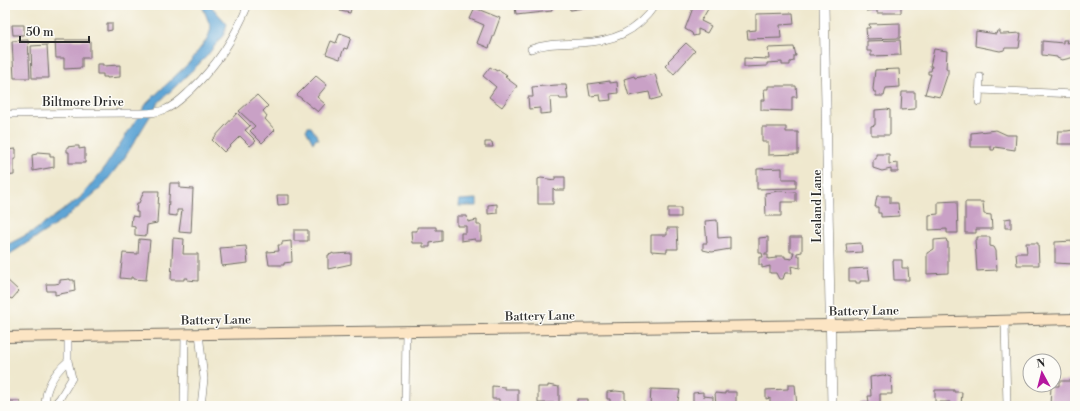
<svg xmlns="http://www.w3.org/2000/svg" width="1080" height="411" font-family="'Libre Bodoni',serif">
<rect width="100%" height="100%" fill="#fdfcf7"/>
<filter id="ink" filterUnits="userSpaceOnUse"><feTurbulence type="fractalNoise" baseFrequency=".025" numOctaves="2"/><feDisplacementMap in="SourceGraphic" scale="8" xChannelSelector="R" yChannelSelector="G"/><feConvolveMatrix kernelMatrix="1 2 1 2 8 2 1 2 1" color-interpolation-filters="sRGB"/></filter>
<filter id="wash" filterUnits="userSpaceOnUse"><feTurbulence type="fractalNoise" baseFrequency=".012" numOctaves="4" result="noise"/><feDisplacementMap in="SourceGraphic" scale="16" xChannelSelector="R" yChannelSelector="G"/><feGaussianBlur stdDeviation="0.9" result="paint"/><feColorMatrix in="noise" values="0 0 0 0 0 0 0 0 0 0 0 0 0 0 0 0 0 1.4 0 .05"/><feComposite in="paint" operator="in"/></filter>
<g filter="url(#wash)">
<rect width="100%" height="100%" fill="#efe8ce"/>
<path fill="#5ea5d5" stroke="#446880" d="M202,5H210L227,24L224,34L206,57L158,103L125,157L101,188L63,220L5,257V246L34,231L80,198L103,170L147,103L189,63L208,38L211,28Z
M308,127H311L319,139H315L313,143L306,130Z
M477,199V206H459V200Z"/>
<g id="blocks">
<path fill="#c9a1c6" d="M336,5H352L350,13L340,11L341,8L336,7Z
M515,5H551L552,11L516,15Z
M569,5H596V6L570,10Z
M694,5H699L708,9L701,21L711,26L707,33L698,29V35L693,36L692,33L685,29Z
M867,5H901V13H877V10L867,11Z
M475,8L500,18L489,48L477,43L484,25L470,19Z
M793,13L794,24L780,25L781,38L748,39L747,31L756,30V14Z
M107,23H112V30L107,31Z
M900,23V38L867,39L866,28H870L869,24Z
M12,25H24V35H13Z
M976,31L996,34L997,31H1000V34H1005L1021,33L1019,48H1005L1004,50L1000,51L975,46Z
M340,33L351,37L347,49L344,48L340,59L326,54L331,41L336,43Z
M28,40L30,78H14L12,41Z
M55,40H90V58H82V68L64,69V58H56Z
M900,40L901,55L871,56V51H867V41Z
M1063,40H1067L1066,43L1075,42V57L1062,60L1057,58V57L1042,55V41L1063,43Z
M686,43L695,51L674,74L665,66L669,62L668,61Z
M47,45L49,78H32L31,46Z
M794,47L796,56H794V61L790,62V65H782V62L767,63V66L744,67V58L769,59L768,48Z
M934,49L947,51L946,68L948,69V73L940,97L925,94L931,74H928V71H931L932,66H930Z
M97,64H103V66L120,65V77L107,78V77H103V74H97Z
M490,67L497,71L498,69L507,75L505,77L517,86L502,107L489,97L496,87L483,76Z
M899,69L900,87L886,88L884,96H876V92H874L873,89L875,70Z
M655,74L662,97L651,100L649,92L629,96L624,79L634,76L635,78Z
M316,76L327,85L317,97L325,104L318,112L297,95Z
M610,81V83L617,82L618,93L610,94L611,100L601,101L600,95L590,96L588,84Z
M557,85H566L568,99H560L559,97H550L551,113L540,114V108L529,109L528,97H533L532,87Z
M768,86H796L797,97H792V111L761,110V100H765L764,89H768Z
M902,92H915V109L901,110Z
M257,95L268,106L263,111L267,116L265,119L275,130L262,143L250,131L255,126L239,111Z
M887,109L890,110V135H871V126L875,125V110Z
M237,113L250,126L245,130L256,141L250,146L240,136L224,152L212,140Z
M762,127H786V132H798V154L768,155V142H762Z
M1073,128H1075V144H1057L1058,131H1067L1073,130Z
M996,130L1007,135H1016L1015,150L995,147L994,150H991V147H971V133Z
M485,142H492L493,147H485Z
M75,146H79V149L85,148V163H69V152H67V147Z
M16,149V159H14V175L5,176V150Z
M37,152L50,153V157H54V167L33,171L32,155L37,154Z
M876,154H889V164L898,163V172H891V169L882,171L873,168V159H876Z
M782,168V179H796V188L757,189V169Z
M555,177H565V190H555L553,188V204H538V179L541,178L555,180Z
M170,183H180V188L193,189L191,233L179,232L182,210H177V216L168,215Z
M144,191H159L157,223L147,225L146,236L135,235V227L131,226L132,216L138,217V212H136L137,203H139Z
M779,191L796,192V202H781V216H766L765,193Z
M277,195H289V204L278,205Z
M877,196H890V203H898L899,216L881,217V213H878V207H875Z
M957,201L958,233H947V229L929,230V215L938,214V202Z
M965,202H983L984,214L991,215L992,229H976V233H965Z
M497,204V213L488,214V205Z
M668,208H681V217H668Z
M457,216H467L468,222L477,220V225H481V241H475V239L461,241V233H466V226H457Z
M1011,218V228H1005V219Z
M717,220L718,238L730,237V249L712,252L703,250V243H707L705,221Z
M417,227H436V230H442V241L430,243V247H423V243H412L411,231H417Z
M667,228H677L678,249H667V252L651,251V235H667Z
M294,230H308V241H294Z
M768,237V253H765V255H768V259L776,258V256H785V258L792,259L794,252H790V237H802V252L797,253V256H800V268L791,266L792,273H785L783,279H779L776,273H770V266L762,268V265H759V257H763L762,253H759V238Z
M977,237H990V246L994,247L996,251L997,270L977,271L975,240H977Z
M173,238L184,239L183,254H198V281L187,280L188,278H184V280H171Z
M139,239L150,240L146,280L133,279V277H131V279L120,278L123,253L138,254Z
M946,239L947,242H948V273L927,274V253L934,249V240Z
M291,241L292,262L284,263V265H269L267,252L279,251L278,245H282V242Z
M1073,241L1075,248L1073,264L1055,263V242Z
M861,243L862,252L847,253L846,244Z
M1026,243H1038L1039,265H1017L1016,253H1027Z
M246,246L248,263L222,266L220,248Z
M332,253L334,254L351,253V264L328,269V255L332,254Z
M893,260H902V268H908L909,280H894Z
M868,268L870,281H860V283H856V281H849V269Z
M5,278L19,291L12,299L5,296Z
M70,279V280H74L75,291L55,295V291H47L46,284H55L60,283V280Z
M883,375L891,377L892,394H880V405L860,406L861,402H869L868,396H871L870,377Z
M1059,381H1075V393H1072L1074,406H1050L1051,386H1059Z
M548,385L559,387V403H538V387H548Z
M788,385H795L797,406H770V398L766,399V390L788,389Z
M492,386L505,387V389H518V406H499V399H492Z
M651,389L680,390L677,406H651L650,405Z
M935,390H954V392H962L961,406H950V402H935Z
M616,391L625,392V406H610V399H607V392Z
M703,392V396L713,397V406H693V393Z
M725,392H736V406H716L715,393L725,394Z
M577,399H588V406H577Z
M5,401H20V406H5Z"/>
</g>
</g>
<g filter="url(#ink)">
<use href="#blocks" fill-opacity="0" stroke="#706d64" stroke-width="1"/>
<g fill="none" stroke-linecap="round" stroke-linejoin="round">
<g stroke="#706d64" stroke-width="8">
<path id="minor" d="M531,49C547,43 562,44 579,43C612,42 636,33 655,5
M979,90L1075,94
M979,102L980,77
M5,114L135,113C145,113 156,114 166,109C176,105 184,96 192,89C217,65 235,37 248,5
M1005,322L1007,406
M199,333L204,379L201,406
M45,406C45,387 54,373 68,361
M53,406L60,398L72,378L68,361V336
M184,406L185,334
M405,406L406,330"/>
</g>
<g stroke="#706d64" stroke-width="10">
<path id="tertiary" d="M824,5L832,406"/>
</g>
<g stroke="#706d64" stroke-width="12">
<path id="secondary" d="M5,337L830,325L1075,319"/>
</g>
<use href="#minor" stroke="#fff" stroke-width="7"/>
<use href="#tertiary" stroke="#fff" stroke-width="9"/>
<use href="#secondary" stroke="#fce5c4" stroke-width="10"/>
</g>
</g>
<g text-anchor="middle" stroke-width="3" stroke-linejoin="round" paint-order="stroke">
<g font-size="12" fill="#2b2b2b" stroke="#fdfcf7">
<text x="83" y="106">Biltmore Drive</text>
<text transform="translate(817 206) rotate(-90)" y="4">Lealand Lane</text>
<text transform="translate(864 311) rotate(-1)" y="4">Battery Lane</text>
<text transform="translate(540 316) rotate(-1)" y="4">Battery Lane</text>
<text transform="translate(216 320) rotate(-1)" y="4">Battery Lane</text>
</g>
</g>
<rect width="1080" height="411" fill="none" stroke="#fdfcf7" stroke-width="20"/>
<g transform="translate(1042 373) rotate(353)"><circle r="19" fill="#fdfcf7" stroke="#a9a8a5"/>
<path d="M0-3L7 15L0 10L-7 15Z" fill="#b5179e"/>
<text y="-6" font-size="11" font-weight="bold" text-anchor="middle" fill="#2b2b2b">N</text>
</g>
<path d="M20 36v6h69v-6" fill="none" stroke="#2b2b2b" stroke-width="2"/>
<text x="26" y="36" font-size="12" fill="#2b2b2b" stroke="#fdfcf7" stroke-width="3" paint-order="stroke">50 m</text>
</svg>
